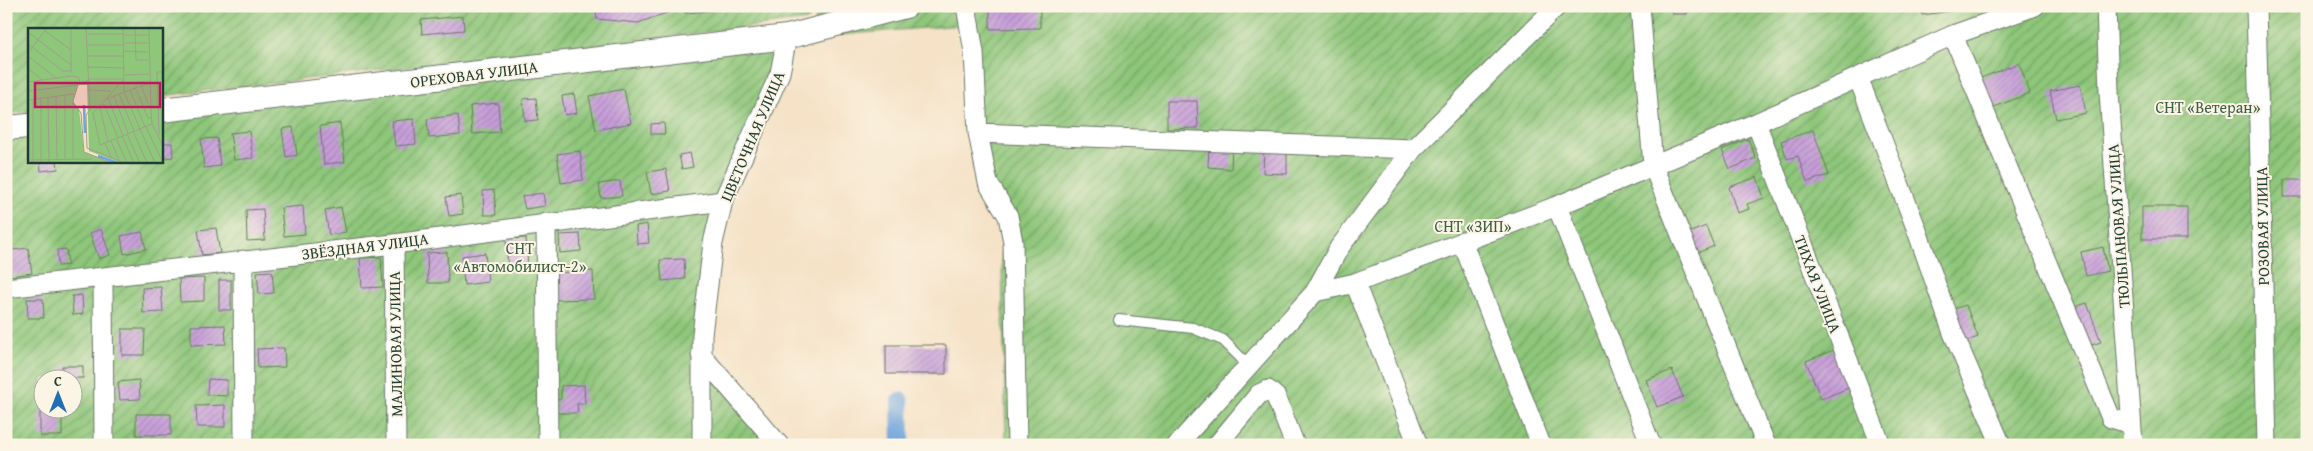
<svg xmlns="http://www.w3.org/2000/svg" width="2313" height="451" font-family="'Gentium Book Plus',serif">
<defs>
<pattern id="garden-furrows" width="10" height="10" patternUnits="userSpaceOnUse" patternTransform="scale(1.25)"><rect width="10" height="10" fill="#8ec67a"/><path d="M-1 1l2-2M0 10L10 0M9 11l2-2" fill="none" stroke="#73a265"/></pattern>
<pattern id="building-hatch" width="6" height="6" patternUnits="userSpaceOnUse" patternTransform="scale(1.25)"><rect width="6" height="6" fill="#c79ed9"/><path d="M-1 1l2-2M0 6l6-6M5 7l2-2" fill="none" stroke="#a182b1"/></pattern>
</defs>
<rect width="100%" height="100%" fill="#fcf5e5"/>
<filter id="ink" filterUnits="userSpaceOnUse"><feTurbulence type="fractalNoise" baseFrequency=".02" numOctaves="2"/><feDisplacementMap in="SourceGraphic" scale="10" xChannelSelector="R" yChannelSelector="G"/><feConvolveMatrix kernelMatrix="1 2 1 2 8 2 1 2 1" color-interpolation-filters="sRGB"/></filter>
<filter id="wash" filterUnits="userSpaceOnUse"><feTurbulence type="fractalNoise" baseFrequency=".0096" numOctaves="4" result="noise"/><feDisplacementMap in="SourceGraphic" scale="20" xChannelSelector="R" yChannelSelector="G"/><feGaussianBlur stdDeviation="1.12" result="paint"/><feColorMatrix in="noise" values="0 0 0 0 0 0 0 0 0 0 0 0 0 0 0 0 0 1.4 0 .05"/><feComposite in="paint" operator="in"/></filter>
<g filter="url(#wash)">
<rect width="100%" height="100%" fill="#f5e2c7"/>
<path fill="url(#garden-furrows)" stroke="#568257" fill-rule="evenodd" d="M6,6H813L809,20L161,96V29H29V111L6,114Z
M819,6H2307V445H1006L1001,223L974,168L962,25L814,37L816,14Z
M787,37L723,201L701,355L779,445H6V128L29,126V161H161V110ZM42,378H72V408H42Z"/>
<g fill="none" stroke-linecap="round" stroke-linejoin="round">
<path stroke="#6fa5dd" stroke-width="18" d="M900,401L901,445"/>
</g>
<g id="blocks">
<path fill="url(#building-hatch)" d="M595,6H681V8L638,23L597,19Z
M685,6H728V9L685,13Z
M990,6H1040V28L990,29Z
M1672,6H1687V14H1672Z
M1920,6H1951L1952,11L1922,15Z
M463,16L464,30L422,34L421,20Z
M2019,63L2030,93L1992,108L1981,78Z
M2080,85L2086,113L2056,119L2050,91Z
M624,89L631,123L596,130L589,96Z
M574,94L577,113L565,115L562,96Z
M536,98L538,120L525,121L523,99Z
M1167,101H1197L1198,128L1167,129Z
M498,103L500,132L472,134L470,106Z
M458,115L460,135L429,138L427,119Z
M414,119L416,144L395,146L392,121Z
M340,123L345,162L324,164L320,126Z
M664,123L665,134H651V124Z
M293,127L297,155L286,157L282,129Z
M1813,130L1829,175L1807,182L1798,156L1787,159L1781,141Z
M249,131L253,158L234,160L230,133Z
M217,138L220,166L204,168L201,139Z
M1748,139L1756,158L1730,169L1722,150Z
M163,143H172L173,157L164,158Z
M1209,145L1232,146L1231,169L1208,167Z
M1264,147L1287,148V174L1263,173Z
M580,151L583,180L561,183L557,154Z
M690,153L693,167L682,169L679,155Z
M40,161H57L58,169L41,171Z
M666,169L670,191L651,194L647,172Z
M1757,177L1764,198L1747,204L1749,209L1737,213L1729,187Z
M2284,180H2307V197H2284Z
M620,181L622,196L601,198L599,184Z
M494,190L496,215H484L483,191Z
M543,193L545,206L525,209L522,196Z
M461,195L463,214L449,216L446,197Z
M303,206L305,234L284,236L281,208Z
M341,207L346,232L329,235L325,210Z
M2142,207H2187V239H2142Z
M263,209L265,240L247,241L246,210Z
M647,224L649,243L637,244L636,226Z
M1706,226L1714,246L1695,254L1686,234Z
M216,228L220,253L202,255L198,230Z
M101,229L110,255L99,259L90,233Z
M142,232L146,249L124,254L121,236Z
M580,234L581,251L560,253L559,235Z
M526,238L528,268L508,269L506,239Z
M2103,247L2108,271L2086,276L2081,252Z
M28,248L32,273L10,276L6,251Z
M66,249L68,265L58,266L57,250Z
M447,252L448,283H428L427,253Z
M485,253L488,282L464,285L462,256Z
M381,257L383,287L362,288L360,258Z
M684,259L685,279L662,281L660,260Z
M272,271L274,293L259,294L257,272Z
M593,271L594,299L553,300V273Z
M204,278V301L180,302L179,279Z
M219,280H231V310H219Z
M161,287L163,312L143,313L142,288Z
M82,295L83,314L73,315L72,296Z
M27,299H43L44,318H28Z
M2087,303L2101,342L2085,347L2071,308Z
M1966,305L1978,337L1962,343L1950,310Z
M225,325L226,344L191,345V326Z
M122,329H145L144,355H122Z
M886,345H946V374H886Z
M284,348L285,367L258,368L257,349Z
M1836,349L1851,387L1821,399L1806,361Z
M62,366H83V378H62Z
M1672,370L1683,397L1657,407L1646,380Z
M208,379L227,380V396L207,395Z
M139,380L140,399L120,400L118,382Z
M584,385L585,404H577L578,413H557V399H561V386Z
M225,405V427H197L196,406Z
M40,409L62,410V436H40Z
M136,414H171V435H136Z
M206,443H225V445H206Z"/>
</g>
</g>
<g filter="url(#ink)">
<use href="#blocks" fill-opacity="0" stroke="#6a7767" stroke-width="1"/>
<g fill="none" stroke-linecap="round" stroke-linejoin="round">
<g stroke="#6a7767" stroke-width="12">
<path id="service" d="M1119,320L1193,328L1223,340L1249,366"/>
</g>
<g stroke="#6a7767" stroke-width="21">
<path id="minor" d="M966,6L974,52L978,133L988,183L1008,216L1013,242L1017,445
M1640,6L1653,166L1766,445
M2106,6L2109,92L2133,445
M2256,6L2267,445
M1953,35L2111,418L2131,424
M1858,77L1915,225L1953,333L2001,445
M1756,123L1881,445
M978,133L1413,149
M1557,206L1651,445
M546,223L548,445
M1462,241L1541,445
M394,244L396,445
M243,260L244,445
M103,278L104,445
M1355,283L1418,445
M6,288L394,244L723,201
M1315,292L1339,248L1413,149L1557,6
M701,355L779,445
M702,445V335L713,243L723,201L780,73L787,37
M1177,445L1315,292L1355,283L1557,206L1756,123L1953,35L2035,6
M1217,445L1259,394L1268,390L1276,397L1295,445"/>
</g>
<g stroke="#6a7767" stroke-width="26">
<path id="tertiary" d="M161,110L787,37L906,6
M6,128L29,126"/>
</g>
<use href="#service" stroke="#fff" stroke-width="10"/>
<use href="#minor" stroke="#fff" stroke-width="19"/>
<use href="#tertiary" stroke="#fff" stroke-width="24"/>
</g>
</g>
<g text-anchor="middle" stroke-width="4" stroke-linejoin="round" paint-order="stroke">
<g font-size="16" fill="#1f3d34" stroke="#fcf5e5">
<text transform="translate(474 74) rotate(-7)" y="6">ОРЕХОВАЯ УЛИЦА</text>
<text transform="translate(752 136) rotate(-67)" y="6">ЦВЕТОЧНАЯ УЛИЦА</text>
<text transform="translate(2118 226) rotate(-94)" y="6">ТЮЛЬПАНОВАЯ УЛИЦА</text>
<text transform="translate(2262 226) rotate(-91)" y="6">РОЗОВАЯ УЛИЦА</text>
<text transform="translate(365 246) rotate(-7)" y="6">ЗВЁЗДНАЯ УЛИЦА</text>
<text transform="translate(1818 284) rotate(69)" y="6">ТИХАЯ УЛИЦА</text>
<text transform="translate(395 344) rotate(-91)" y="6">МАЛИНОВАЯ УЛИЦА</text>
</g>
<g font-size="16" fill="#3b5f46" stroke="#fcf5e5">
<text x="2208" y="113">СНТ «Ветеран»</text>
<text x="1473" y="232">СНТ «ЗИП»</text>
<text x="520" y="254">СНТ<tspan x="520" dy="18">«Автомобилист-2»</tspan></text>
</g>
</g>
<g transform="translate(28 28)">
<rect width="135" height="135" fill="#f5e2c7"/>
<path d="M0,0H135V135H94L61,123L59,57H50L45,74L51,81L56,124L84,135H0Z" fill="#8ec67a"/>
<path fill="none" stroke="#6fa5dd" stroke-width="2.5" d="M56,77L57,105M70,128L90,135"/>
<path fill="none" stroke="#9fa08c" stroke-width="1" d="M43,0V45M58,0L62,82L58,87L59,120L97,135M95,0L96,64L127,135M107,0L108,32H121M121,0L123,83L124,96L135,118M17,3L43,22M0,4L43,37M59,6H95M95,7H121M96,15H121M0,16L35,43H43M59,17H96M96,23L121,24M0,25L19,0M0,28L28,50M59,28H96M59,39L97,40M0,40L14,52M97,47L121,46M0,54L43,48L50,49L53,56M96,55L116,54M113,57L120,76M107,59L120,90H124M60,62L83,63M102,62L117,99M0,63L50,57L63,51H95M91,66L106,103M37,67V130M28,68L29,131M86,68L100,105M20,69L21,135M13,70V135M80,70L95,108M5,71V135M78,71L95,52M0,72L46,66M45,74L53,85L56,124L84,135M73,79L76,76L90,110M72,80L80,114M65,85L72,117L124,96M65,85L78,71L121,55M118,99L135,135M105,103L119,135M99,106L112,135M131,107L129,44H135M94,108L106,135M88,110L99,135M83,113L91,132M77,115L83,129M45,130V73L50,57M0,132L64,131"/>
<path fill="#c2185b" fill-opacity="0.15" stroke="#c2185b" stroke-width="2.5" d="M7,55H132V79H7Z"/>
<rect width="135" height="135" fill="none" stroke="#1f3d34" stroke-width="2.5"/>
</g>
<rect width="2313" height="451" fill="none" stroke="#fcf5e5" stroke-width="25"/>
<g transform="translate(58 394)"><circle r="24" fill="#fcf5e5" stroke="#a4ab9e"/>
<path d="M0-4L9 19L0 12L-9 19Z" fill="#1f6fb2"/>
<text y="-8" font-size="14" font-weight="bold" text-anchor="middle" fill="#1f3d34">С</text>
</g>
</svg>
